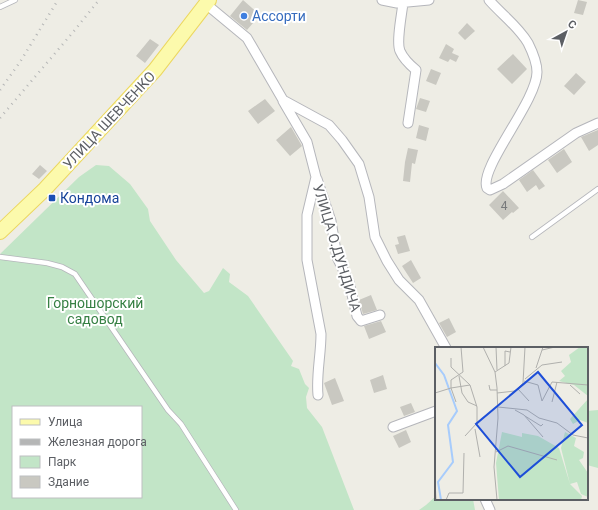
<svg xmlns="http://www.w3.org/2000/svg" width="598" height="510" font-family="Roboto,sans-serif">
<rect width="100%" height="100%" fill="#eeede5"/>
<path fill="#c2e5c7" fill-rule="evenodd" d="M96,165L109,166L130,184L148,209L150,221L176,260L204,293L209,291L223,268L230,274L229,282L248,296L293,361L291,366L299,369L305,384L309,388L306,397L307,408L322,427L354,510H0V254L79,177ZM13,407H141V497H13Z
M598,410V468L587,465V411Z
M436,496V499H473L475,510H419L426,505Z"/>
<path fill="#c9c8c1" d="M243,0L260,15L247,30L230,16Z
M578,0L587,2L583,15L574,13Z
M467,23L475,31L465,40L458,33Z
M150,39L159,45L145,63L136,56Z
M446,44L454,49L452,53L459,56L456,62L450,59L448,62L439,58Z
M513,54L527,69L512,84L497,69Z
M431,69L441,73L436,85L426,81Z
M576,73L586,82L574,95L564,86Z
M420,98L430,101L426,112L416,109Z
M265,99L275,111L258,124L248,111Z
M419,125L429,128L426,141L416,138Z
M291,127L302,146L290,156L276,140Z
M598,130V145L589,151L581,137Z
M408,148L418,150L415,164L412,163L410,182L403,181L405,162Z
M564,149L572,162L557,173L548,160Z
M40,165L47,171L39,179L32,174Z
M533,170L545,186L539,190L536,185L527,192L519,180Z
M503,191L519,208L513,213L512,212L503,220L489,205Z
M405,235L410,251L398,254L395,245L399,244L397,237Z
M411,260L421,278L413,283L402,266Z
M371,295L377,310L363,314L359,300Z
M449,318L456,332L447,337L439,323Z
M381,321L386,332L369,339L364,326Z
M383,375L387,389L374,393L370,380Z
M335,378L344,401L332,405L324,383Z
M411,403L415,412L404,416L400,407Z
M406,430L411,442L399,448L393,436Z"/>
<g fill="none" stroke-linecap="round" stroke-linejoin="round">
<g stroke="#b5b6bb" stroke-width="6">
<path id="lane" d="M0,7L15,0
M532,237L598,189
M0,257L47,263L62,267L75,274L168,410L181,424L236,510"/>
</g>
<g stroke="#b5b6bb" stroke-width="11">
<path id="street" d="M382,0L397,3L429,0
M489,0C501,14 518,26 528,43C532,51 537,63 537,72C537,101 478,169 487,188L490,190L503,184L576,133L598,123
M403,3C402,13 396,42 400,51C403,58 410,65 416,70L408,123
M206,4L247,38L283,100L329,125L342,140L359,164L369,197L375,237L387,261L399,280L419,300L446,348
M283,101L307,142L316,177L307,215V260L321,334C321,355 316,375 318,395
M317,179L331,221L337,257L349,282L357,316L361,321L380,315
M393,427L436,411
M485,499L490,510"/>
</g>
<g stroke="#ecd760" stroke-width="16">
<path id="primary" d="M0,232L45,189L155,70L209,0"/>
</g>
<use href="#lane" stroke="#fff" stroke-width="4.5"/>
<use href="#street" stroke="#fff" stroke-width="9"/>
<use href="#primary" stroke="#fcfaac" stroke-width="14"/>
<path stroke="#b5b6b6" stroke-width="2.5" stroke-dasharray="1 5" stroke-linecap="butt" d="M0,90L20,62L58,0
M0,118L74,31L99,0"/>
</g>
<circle fill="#3f7fe0" stroke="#fff" stroke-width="1.5" cx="244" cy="16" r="4"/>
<rect fill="#1a4fb4" stroke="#fff" stroke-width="1.5" x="48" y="194" width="8" height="8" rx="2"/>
<g text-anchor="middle" stroke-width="4" stroke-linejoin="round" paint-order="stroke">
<g font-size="12" fill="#77797b">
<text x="504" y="210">4</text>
</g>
<g font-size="14" fill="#366cbe" stroke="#fff" text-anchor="start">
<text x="252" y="21">Ассорти</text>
</g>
<g font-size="14" fill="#5c5f64" stroke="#fff">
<text transform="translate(109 120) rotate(-47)" y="5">УЛИЦА ШЕВЧЕНКО</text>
<text transform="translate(337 248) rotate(73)" y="5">УЛИЦА О.ДУНДИЧА</text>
</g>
<g font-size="14" fill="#164399" stroke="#fff" text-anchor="start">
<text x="60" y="203">Кондома</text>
</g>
<g font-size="14" fill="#378044" stroke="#fff">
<text x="95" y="308">Горношорский<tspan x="95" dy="16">садовод</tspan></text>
</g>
</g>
<g transform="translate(435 347)">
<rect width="153" height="153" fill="#eeede5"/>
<path d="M145,0H153V49L139,38L124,34L130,29L126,24L136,15L134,8ZM153,52V76L145,73L138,77L135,72ZM67,85L87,90V86L103,89L124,101L135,137L147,149L146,153H64L61,116ZM130,85L141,91L139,99L149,105L148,111L144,113L153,126V150L146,147L142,135L135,137L126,101Z" fill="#c2e5c7"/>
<path fill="none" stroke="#a7ccfc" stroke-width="2" d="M0,16L9,28L22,64L13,78L18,115L3,135L6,153"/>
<path fill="none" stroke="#b0b0ad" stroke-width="1" d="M48,0L60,25L62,41L63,71L59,120L62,153M61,0L62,23M107,3L120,0M16,11V20L35,38L42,60V76L30,89M70,19V4L75,5M101,21L108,0M60,25L74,16L76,0M24,29L27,46L33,55L42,59M90,32L107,18L127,15M89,34L103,38L107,54M0,37V21M54,38L55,43H62M135,38L145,47M83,42L94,54M0,46L16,41V33L28,25L26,0M62,46L80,44L88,36L90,0M107,54L117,35L153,38M21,55L16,41L35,38M117,55L122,35M63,60L92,63L104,71L122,76L138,88L153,91M80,63L89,68L108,90M90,69L106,79L108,77M40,82L45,110M61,105L73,99L122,113M0,106V128M0,134L1,153M11,153L14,146H28L29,106"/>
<path fill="#1d4ed8" fill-opacity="0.15" stroke="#1d4ed8" stroke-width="2" d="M103,25L147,78L85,130L41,77Z"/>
<rect width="153" height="153" fill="none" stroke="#5c5f64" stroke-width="2"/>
</g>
<rect x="12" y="406" width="130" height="92" fill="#ffffff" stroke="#bebfc1"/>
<rect x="20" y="419" width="20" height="6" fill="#fcfaac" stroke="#bebfc1"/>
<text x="48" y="426" font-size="12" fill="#5c5f64">Улица</text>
<rect x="20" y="439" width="20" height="6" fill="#b5b6b6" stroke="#bebfc1"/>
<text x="48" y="446" font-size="12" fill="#5c5f64">Железная дорога</text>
<rect x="20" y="456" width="20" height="12" fill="#c2e5c7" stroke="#bebfc1"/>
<text x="48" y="466" font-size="12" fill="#5c5f64">Парк</text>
<rect x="20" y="476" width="20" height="12" fill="#c9c8c1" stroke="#bebfc1"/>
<text x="48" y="486" font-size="12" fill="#5c5f64">Здание</text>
<g transform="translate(566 32) rotate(40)" stroke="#ffffff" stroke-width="3" paint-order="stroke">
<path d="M0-3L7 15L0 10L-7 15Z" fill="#5c5f64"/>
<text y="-6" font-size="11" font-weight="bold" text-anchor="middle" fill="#5c5f64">С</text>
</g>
</svg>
